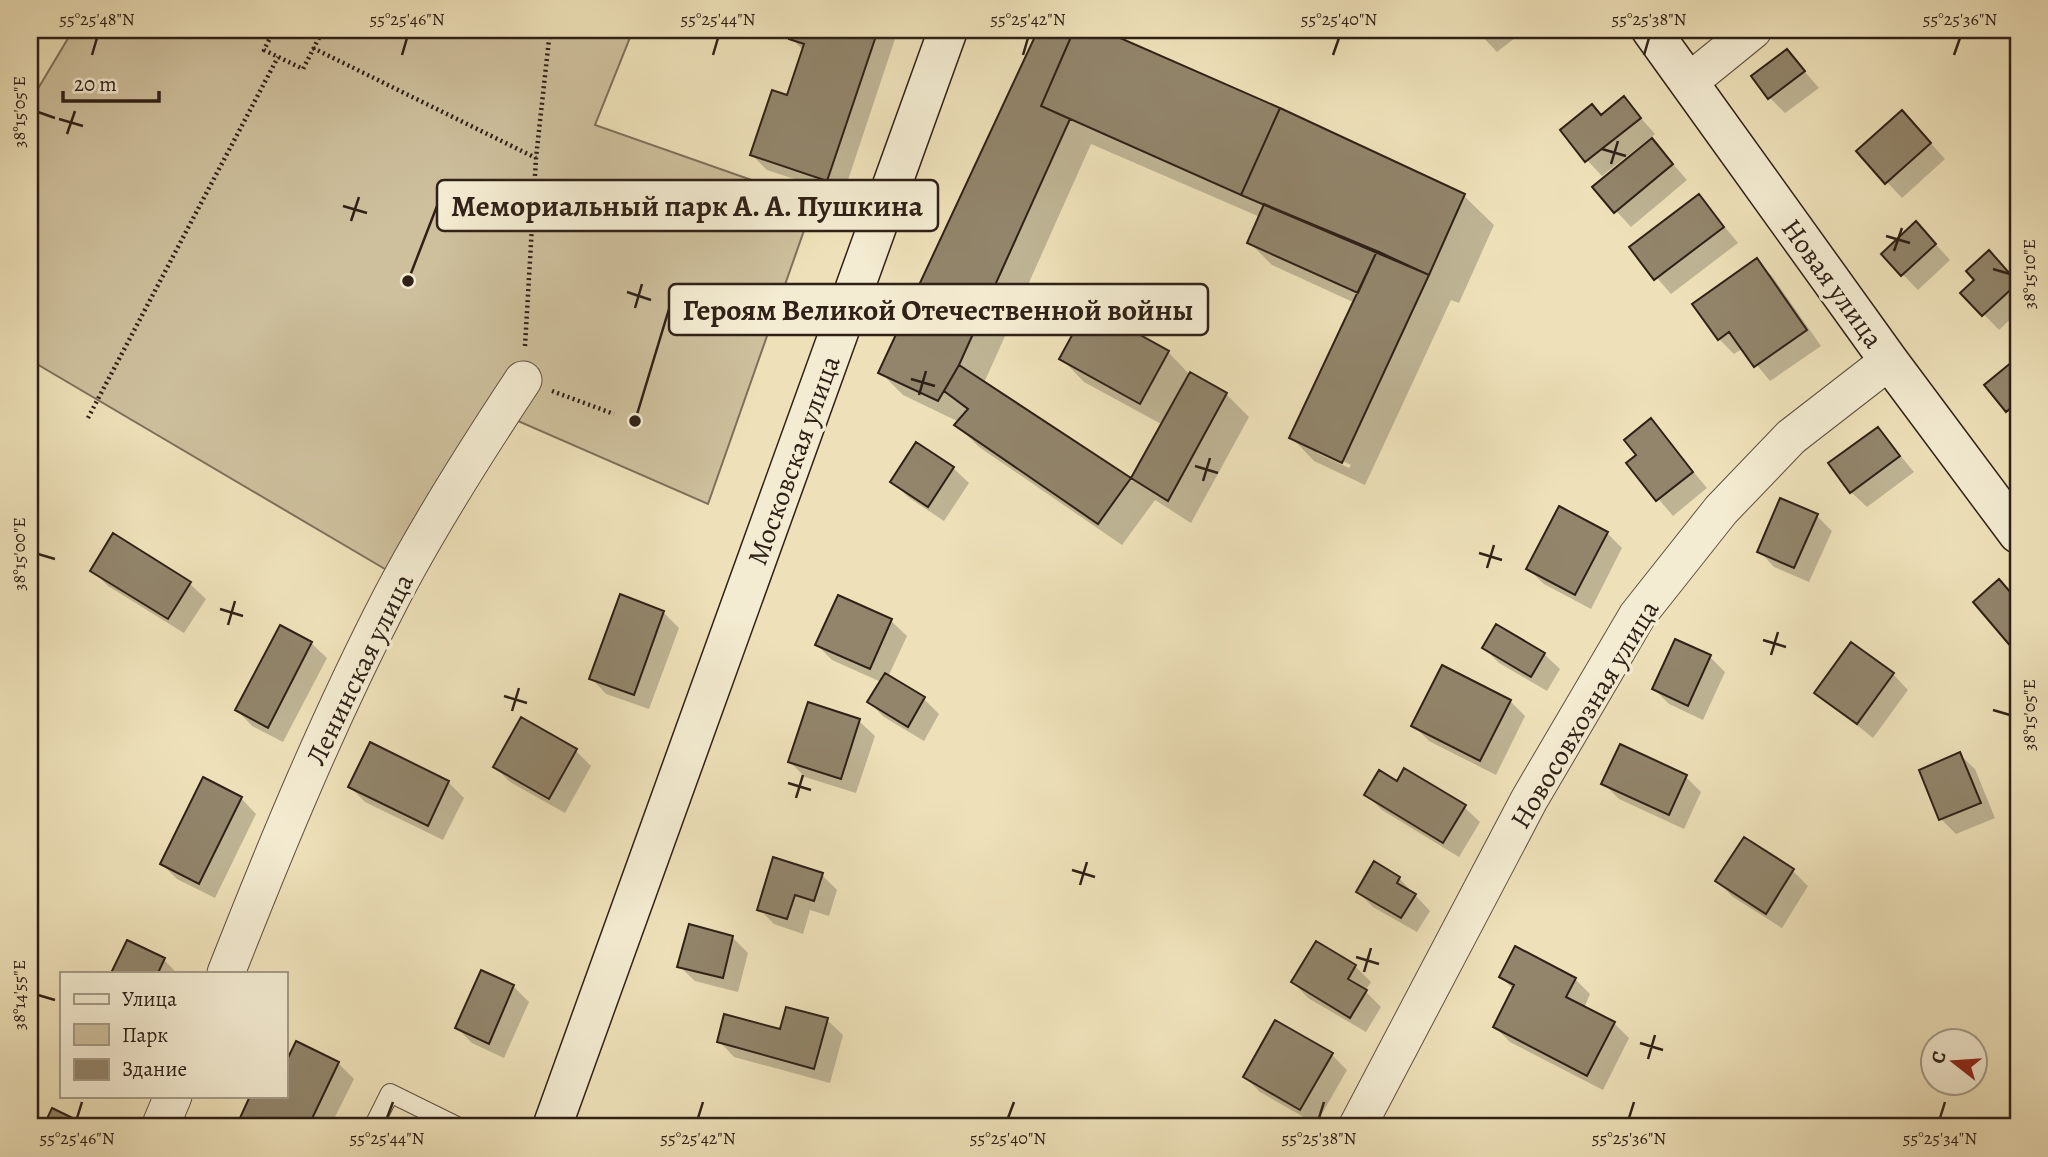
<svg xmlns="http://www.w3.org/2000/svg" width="2048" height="1157" font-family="Alegreya,serif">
<rect width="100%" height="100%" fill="#eee1b9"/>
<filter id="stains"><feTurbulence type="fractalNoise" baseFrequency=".00286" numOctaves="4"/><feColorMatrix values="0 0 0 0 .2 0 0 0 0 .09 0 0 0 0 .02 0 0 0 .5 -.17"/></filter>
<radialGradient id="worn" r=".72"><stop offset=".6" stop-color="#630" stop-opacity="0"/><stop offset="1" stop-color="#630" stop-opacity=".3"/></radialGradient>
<path fill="#cec09d" stroke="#7e705a" stroke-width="2" d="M73,30H633L595,125L814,202L708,504L486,407L390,572L30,360V102Z"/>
<path fill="#0003" fill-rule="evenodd" d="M794,30H898L843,195L767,170L752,155L788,97L804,51L791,38Z
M1040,30H1097L1464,196L1494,225L1459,303L1451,300L1365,485L1314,461L1292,438L1355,303L1272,265L1249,242L1260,217L1091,144L984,383L1132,481L1163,425L1084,382L1062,359L1168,352L1190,375L1226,394L1249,417L1191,523L1155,500L1122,545L979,447L957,425L959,422L903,395L880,372ZM1317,449L1351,465L1349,468L1317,453Z
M1476,30H1525L1497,52Z
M1787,51L1819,88L1785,113L1770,98Z
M1624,99L1655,134L1602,176L1587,160L1602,116Z
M1917,128L1945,159L1902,198L1858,151Z
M1652,140L1687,180L1631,227L1595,188Z
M1699,196L1738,243L1671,294L1631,248Z
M1931,239L1950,260L1918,290L1883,254Z
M1757,261L1772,276L1821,346L1770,381L1743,348L1734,354L1719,339Z
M2004,268L2018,283V312L1999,330L1963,293Z
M2018,359V422L1987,386Z
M1651,421L1707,488L1673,516L1628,463L1639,455Z
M1878,429L1914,472L1867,507L1851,492Z
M917,444L953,468L969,483L944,521L908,497L892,481Z
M1817,516L1832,531L1809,582L1774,567L1759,551Z
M1607,533L1622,548L1591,609L1544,584L1528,569Z
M114,536L190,584L206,599L184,633L108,586L92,570Z
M663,612L679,628L649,709L606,694L591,678Z
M891,621L907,636L888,677L924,699L939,714L924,741L884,717L869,702L881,682L832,660L817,645Z
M311,643L327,658L283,742L252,726L237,710Z
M1484,648L1544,654L1560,669L1547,691L1499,663Z
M1710,657L1725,672L1703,720L1669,704L1654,689Z
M1893,674L1908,690L1873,738L1817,693Z
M1510,701L1525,716L1496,775L1429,741L1413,725Z
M809,704L859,721L875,736L856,793L805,777L790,762Z
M576,751L591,766L565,813L510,782L495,767Z
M1959,754L1975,769L1995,818L1956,834L1941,819Z
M1686,777L1701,792L1684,829L1619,799L1603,783Z
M448,782L464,798L443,840L365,802L350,787Z
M1398,783L1464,807L1480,822L1459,857L1382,810L1367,795Z
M241,798L256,814L215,898L177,879L162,864Z
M1744,840L1793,871L1808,886L1782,928L1733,897L1717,881Z
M822,875L837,890L829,916L810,910L803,934L774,924L759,909Z
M1399,878L1430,911L1417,932L1373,907L1358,892Z
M732,937L748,953L738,992L695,981L679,966Z
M128,942L164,960L177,973H113Z
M1316,943L1355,966L1371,982L1365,991L1381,1007L1366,1032L1308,998L1293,982Z
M1501,977L1575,979L1590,994L1584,1008L1614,1023L1629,1038L1603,1090L1510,1042L1495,1027L1514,990Z
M513,986L529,1002L504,1058L472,1043L457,1028Z
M827,1020L843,1035L830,1083L734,1057L719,1041Z
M1332,1055L1347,1070L1316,1124L1260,1092L1245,1077Z
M338,1063L354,1079L330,1127H248L241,1120L252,1096H285Z"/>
<path fill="#92856b" stroke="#2f2117" stroke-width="2" d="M792,30H878L827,181L750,155L772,90L787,95L804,44L789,39Z
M1038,30H1074L1041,106L1070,119L959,365L938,401L878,373Z
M1074,30H1102L1280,108L1241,195L1041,106Z
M1473,30H1491L1480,38Z
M1787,49L1805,71L1768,99L1751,76Z
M1624,96L1641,118L1585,162L1560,130L1592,104L1601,115Z
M1280,108L1465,194L1429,275L1241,195Z
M1902,110L1931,143L1885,184L1856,151Z
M1652,138L1673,164L1614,213L1592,187Z
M1699,194L1724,227L1654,280L1629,247Z
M1264,204L1377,251L1358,293L1247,243Z
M1916,221L1936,244L1901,276L1881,254Z
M1989,250L2018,283L1982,316L1960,293L1974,280L1966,271Z
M1377,251L1429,275L1342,463L1289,438Z
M1757,258L1807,330L1754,367L1729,332L1718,340L1692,304Z
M1088,306L1169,351L1140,404L1059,359Z
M2018,357V402L2006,412L1984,385Z
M959,365L1131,478L1098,524L954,425L968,409L944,391Z
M1190,372L1227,393L1168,501L1131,478Z
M1651,418L1693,472L1656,501L1626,463L1636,455L1624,440Z
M1878,427L1900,456L1850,493L1828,463Z
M916,442L954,467L928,507L890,482Z
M1780,498L1818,514L1794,568L1757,552Z
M1559,506L1608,532L1575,595L1526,569Z
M113,533L191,582L168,619L90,571Z
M1999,579L2018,601V655L1973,602Z
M620,594L664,611L634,695L589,679Z
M838,595L892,619L870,669L815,645Z
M1496,624L1545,653L1531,677L1482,648Z
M280,625L312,642L268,728L235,710Z
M1675,639L1711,655L1688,706L1652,689Z
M1851,642L1894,673L1857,724L1814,693Z
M1442,665L1511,700L1480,761L1411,726Z
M885,673L925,697L908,727L867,702Z
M808,702L860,719L841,779L788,762Z
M521,717L577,749L549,799L493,767Z
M370,742L449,781L428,826L348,787Z
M1620,744L1687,775L1669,815L1601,784Z
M1960,752L1981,803L1939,820L1919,770Z
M1404,768L1466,805L1443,843L1364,795L1379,770L1397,781Z
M203,777L242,797L199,884L160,864Z
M1744,837L1794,869L1766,914L1715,881Z
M773,857L823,873L814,901L795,895L787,919L757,910Z
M1374,861L1400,877L1397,883L1416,894L1401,918L1356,892Z
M689,924L733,936L723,978L677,967Z
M127,940L165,958L158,973H111Z
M1316,941L1356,965L1348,979L1367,990L1350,1018L1291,982Z
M1515,946L1576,978L1566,997L1615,1022L1587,1076L1493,1027L1514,985L1499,977Z
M481,970L514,985L489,1044L455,1028Z
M786,1007L828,1018L814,1069L717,1042L724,1014L780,1029Z
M1275,1020L1333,1053L1300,1110L1243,1077Z
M296,1041L339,1062L308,1127H253L239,1120L250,1096H285V1064Z
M52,1108L87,1125L86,1127H43Z"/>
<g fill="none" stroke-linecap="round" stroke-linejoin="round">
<g stroke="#5f5140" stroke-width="20">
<path id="lane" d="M373,1127L390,1093L459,1127"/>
</g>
<g stroke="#5f5140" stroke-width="39">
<path id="street" d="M1689,82L1753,30
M226,973C276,846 328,720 391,598C430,523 476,451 523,380
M160,1127L173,1096
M1357,1127L1529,800L1637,616L1721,510L1791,437L1889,361"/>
</g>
<g stroke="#2f2117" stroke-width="41">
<path id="secondary" d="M1651,30L1889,361L2018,534
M552,1127L948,30"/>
</g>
<path stroke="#2f2117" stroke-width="4.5" stroke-dasharray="2 3.5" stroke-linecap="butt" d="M274,30L264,50L303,69L323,30
M313,48L536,158
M525,346L536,158L550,30
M552,391L614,414
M88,418L278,57"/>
<use href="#lane" stroke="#f4ecd2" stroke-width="18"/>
<use href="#street" stroke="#f4ecd2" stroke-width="37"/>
<use href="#secondary" stroke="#f4ecd2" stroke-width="38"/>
</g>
<path fill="none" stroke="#2f2117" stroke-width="2.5" d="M92,55L97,38M402,55L407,38M713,55L718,38M1023,55L1028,38M1333,55L1339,38M1644,55L1649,38M1954,55L1960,38M38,112L55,118M59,119L83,126M67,134L75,111M1602,149L1626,156M1611,164L1618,141M343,206L367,213M351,221L359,197M1886,236L1910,243M1894,251L1902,228M1993,269L2010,274M627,292L651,300M635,308L642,284M911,379L935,386M919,395L926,371M1195,466L1218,473M1203,481L1210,458M1479,553L1502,560M38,554L55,559M1487,568L1494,545M220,609L243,616M228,625L235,601M1763,640L1786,647M1771,655L1778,632M504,696L527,703M1993,710L2010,715M512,711L519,688M788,783L811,790M796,798L803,775M1072,870L1095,877M1080,885L1087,862M1356,957L1379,964M1364,972L1371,948M38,995L55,1000M1640,1043L1663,1050M1648,1059L1655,1035M77,1118L82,1102M387,1118L393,1102M698,1118L703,1102M1008,1118L1014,1102M1319,1118L1324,1102M1629,1118L1634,1102M1940,1118L1945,1102"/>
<g text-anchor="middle" stroke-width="7" stroke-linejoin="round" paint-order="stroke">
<g font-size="28" fill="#2f2117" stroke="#f4ecd2">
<text transform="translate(1833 283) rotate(54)" y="10">Новая улица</text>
<text transform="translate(793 460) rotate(-70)" y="10">Московская улица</text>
<text transform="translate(359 669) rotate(-64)" y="10">Ленинская улица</text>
<text transform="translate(1584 714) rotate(-59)" y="10">Новосовхозная улица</text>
</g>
</g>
<path fill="none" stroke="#2f2117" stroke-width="2.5" d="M408 281L437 206M635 421L669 309"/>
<g fill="#2f2117" stroke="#f4ecd2" stroke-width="2.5">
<circle cx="408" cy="281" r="7"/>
<circle cx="635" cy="421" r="7"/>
</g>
<g fill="#f4ecd2" stroke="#2f2117" stroke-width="2.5">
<rect x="437" y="180" width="501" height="51" rx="7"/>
<rect x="669" y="284" width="539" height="51" rx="7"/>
</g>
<g font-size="30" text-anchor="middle" font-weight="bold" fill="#2f2117">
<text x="687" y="216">Мемориальный парк А. А. Пушкина</text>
<text x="938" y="320">Героям Великой Отечественной войны</text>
</g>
<rect width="2048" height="1157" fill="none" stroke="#eee1b9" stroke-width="77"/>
<rect x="60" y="972" width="228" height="126" fill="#f4ecd2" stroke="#a59b87" stroke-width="2"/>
<rect x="74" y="994" width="35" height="10" fill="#f4ecd2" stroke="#a59b87" stroke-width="2"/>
<text x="122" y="1006" font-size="21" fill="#2f2117">Улица</text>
<rect x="74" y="1024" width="35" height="21" fill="#cec09d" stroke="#a59b87" stroke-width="2"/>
<text x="122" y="1042" font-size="21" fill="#2f2117">Парк</text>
<rect x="74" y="1059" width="35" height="21" fill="#92856b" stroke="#a59b87" stroke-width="2"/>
<text x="122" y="1076" font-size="21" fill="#2f2117">Здание</text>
<g transform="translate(1954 1062) rotate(287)"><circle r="33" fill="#f4ecd2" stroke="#a59b87" stroke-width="2"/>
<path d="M0-5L12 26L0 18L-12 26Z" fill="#8f2418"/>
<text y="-10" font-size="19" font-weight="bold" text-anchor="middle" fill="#2f2117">С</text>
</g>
<path d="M63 91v10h96v-10" fill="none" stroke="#2f2117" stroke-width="3.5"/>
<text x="74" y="91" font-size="21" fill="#2f2117" stroke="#f4ecd2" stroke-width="5" paint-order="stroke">20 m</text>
<rect x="38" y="38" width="1972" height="1080" fill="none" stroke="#2f2117" stroke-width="2.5"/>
<g font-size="18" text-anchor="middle" fill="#2f2117">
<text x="97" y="25">55°25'48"N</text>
<text x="407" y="25">55°25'46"N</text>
<text x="718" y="25">55°25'44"N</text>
<text x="1028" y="25">55°25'42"N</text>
<text x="1339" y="25">55°25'40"N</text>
<text x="1649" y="25">55°25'38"N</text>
<text x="1960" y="25">55°25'36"N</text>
<text transform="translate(19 112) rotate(-90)" y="6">38°15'05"E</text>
<text transform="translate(2029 274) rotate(-90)" y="6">38°15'10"E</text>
<text transform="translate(19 554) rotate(-90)" y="6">38°15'00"E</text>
<text transform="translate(2029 715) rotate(-90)" y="6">38°15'05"E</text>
<text transform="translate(19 995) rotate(-90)" y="6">38°14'55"E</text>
<text x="77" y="1144">55°25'46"N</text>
<text x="387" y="1144">55°25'44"N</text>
<text x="698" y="1144">55°25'42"N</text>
<text x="1008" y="1144">55°25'40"N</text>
<text x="1319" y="1144">55°25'38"N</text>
<text x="1629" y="1144">55°25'36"N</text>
<text x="1940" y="1144">55°25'34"N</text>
</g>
<rect width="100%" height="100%" filter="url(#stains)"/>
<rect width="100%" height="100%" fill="url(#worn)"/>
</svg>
